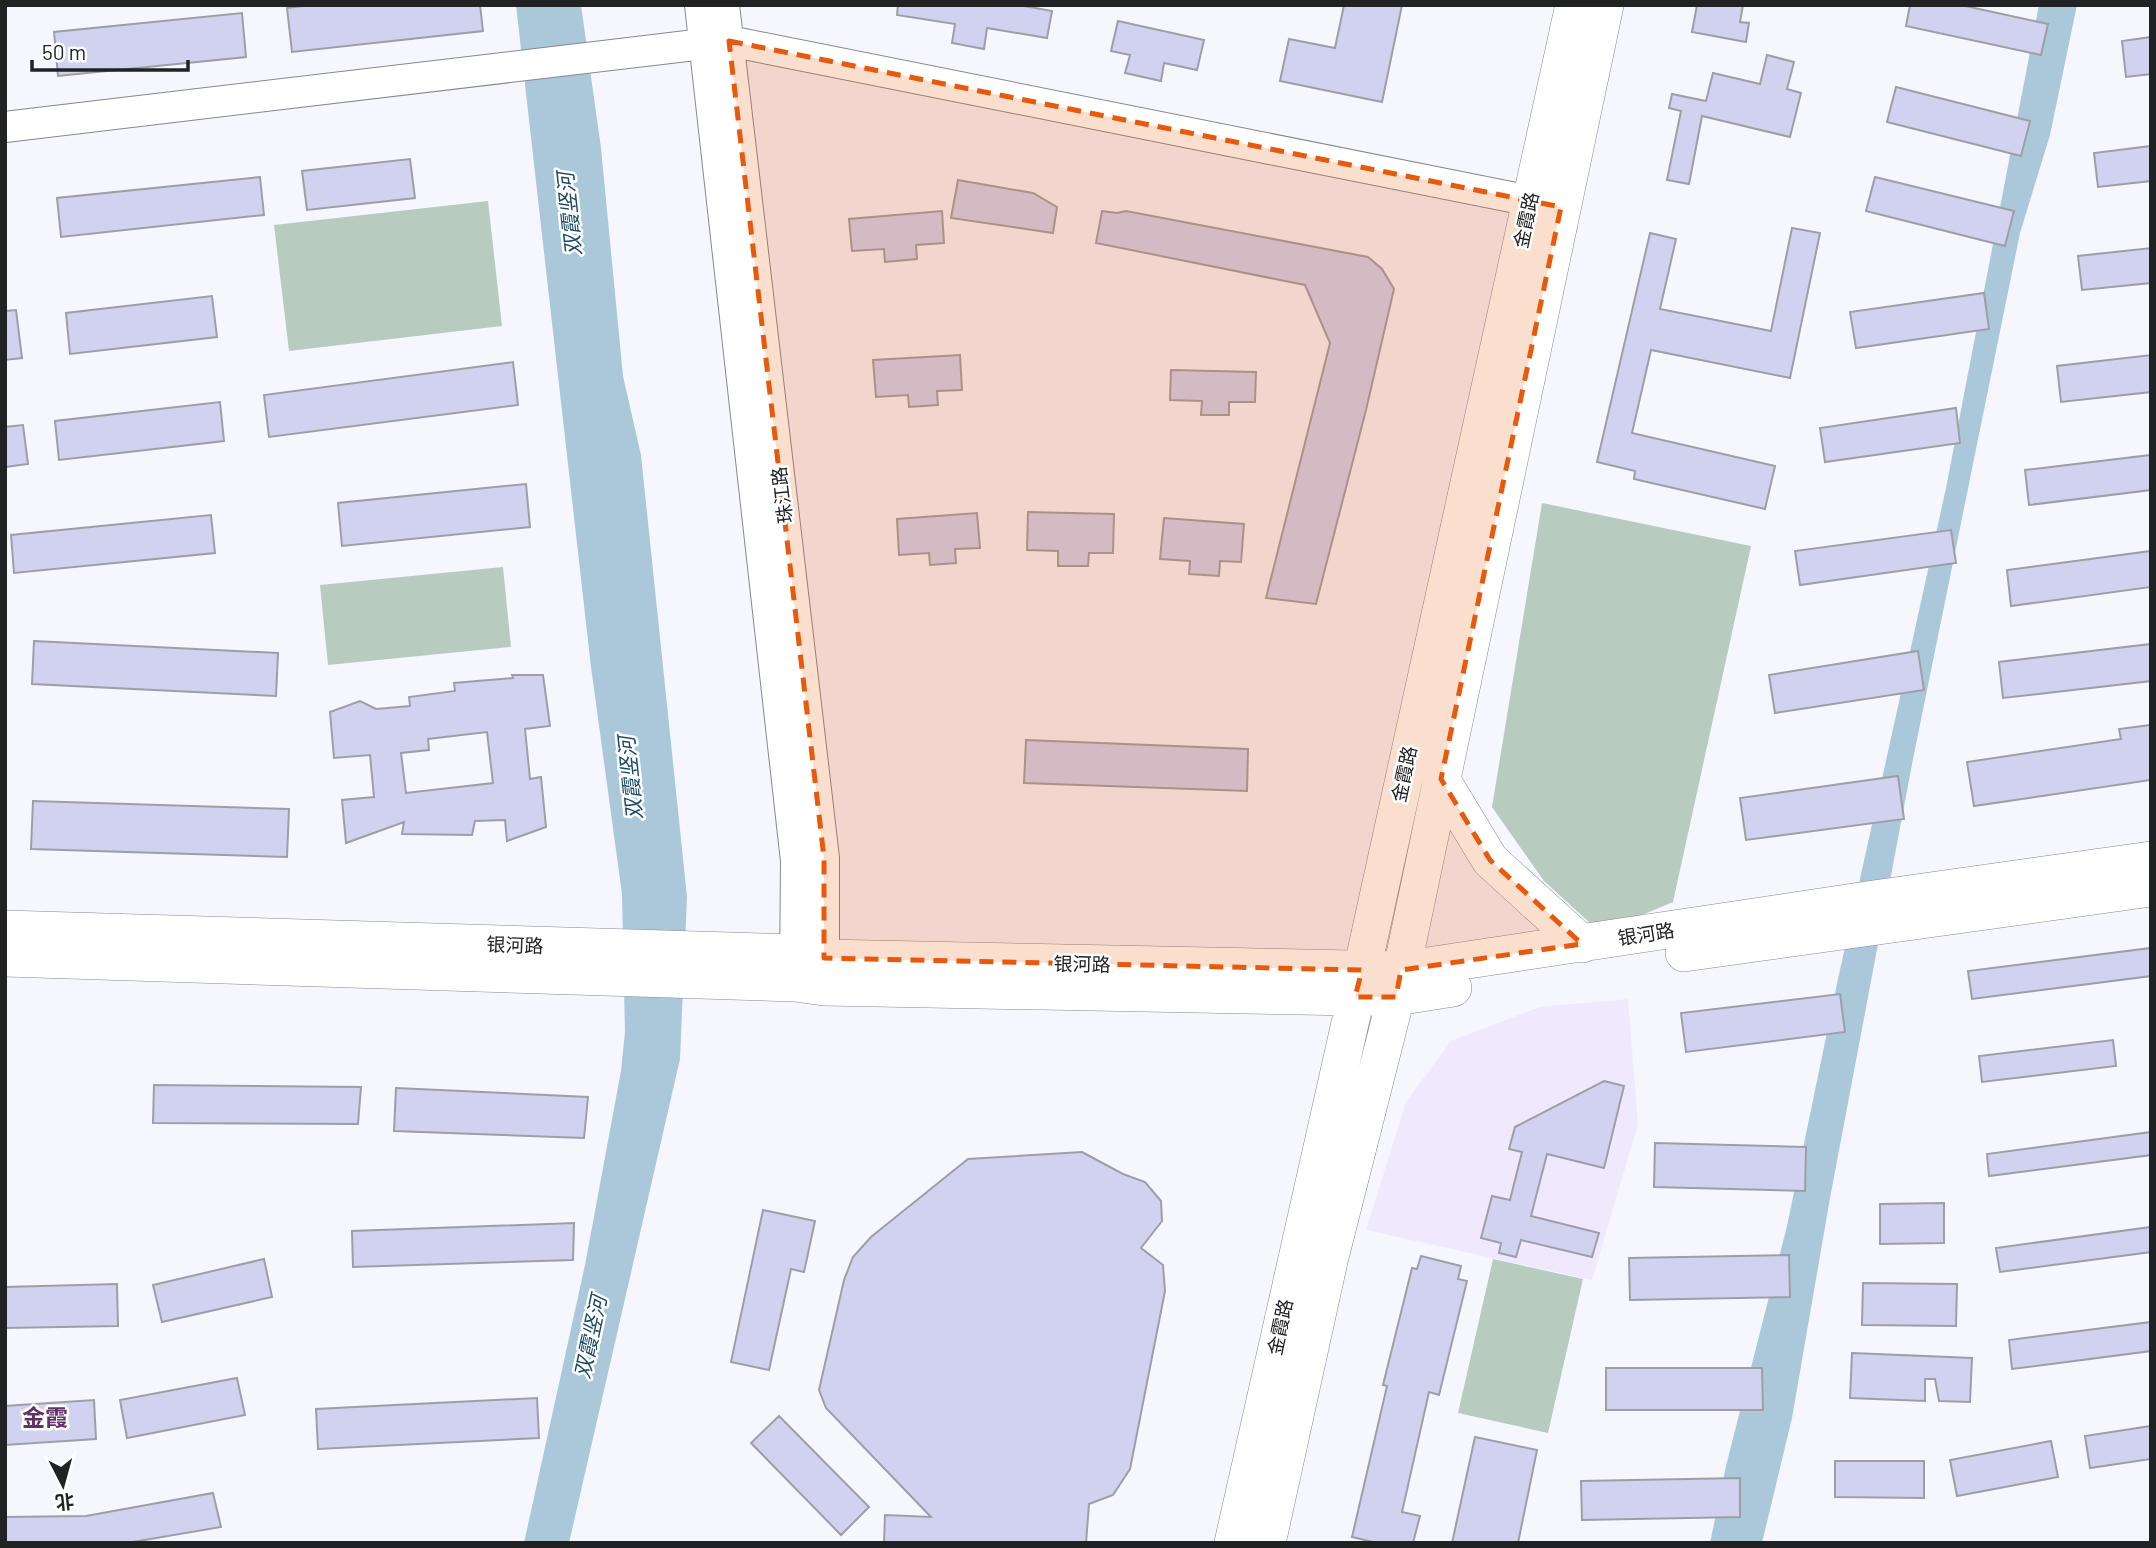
<svg xmlns="http://www.w3.org/2000/svg" width="2156" height="1548" font-family="Barlow,'Noto Sans SC',sans-serif">
<rect width="100%" height="100%" fill="#f5f6fe"/>
<path fill="#f0e9fe" d="M1628,999L1638,1124L1592,1280L1366,1230L1406,1102L1451,1041L1540,1007Z"/>
<path fill="#b8cbbf" d="M488,201L502,326L289,351L274,225Z
M1542,503L1751,546L1673,902L1623,923H1590L1544,881L1492,807Z
M503,567L511,647L328,665L320,585Z
M1493,1259L1583,1279L1548,1433L1458,1413Z"/>
<path fill="#abc7da" d="M516,5H581L601,148L623,376L641,455L687,897L680,1059L569,1543H524L585,1265L621,1071L625,1032L622,894L591,667Z
M2039,5H2077L2050,135L2020,233L1913,759L1830,1198L1792,1418L1762,1543H1710L1726,1466L1787,1226L1838,979L1946,488Z"/>
<path fill="#d0d2f0" stroke="#9e9fa6" stroke-width="2" fill-rule="evenodd" d="M311,5H480L483,31L292,52L287,8Z
M898,5H1019L1052,11L1047,38L987,28L984,49L952,43L955,24L897,15Z
M1344,5H1402L1382,102L1280,81L1289,39L1335,48Z
M1697,5H1743L1740,22L1749,23L1746,42L1692,32Z
M1910,5H1961L2048,24L2041,55L1906,26Z
M242,13L246,57L58,76L54,32Z
M1118,21L1204,40L1197,70L1164,63L1161,81L1125,73L1130,55L1111,51Z
M2151,37V74L2126,77L2122,41Z
M1767,55L1794,62L1787,89L1801,93L1790,137L1702,116L1689,184L1667,180L1681,111L1669,108L1672,94L1706,101L1713,73L1760,84Z
M1896,87L2030,121L2021,156L1887,122Z
M2151,146V181L2098,187L2094,153Z
M410,159L415,198L307,210L302,171Z
M260,177L264,215L61,237L57,198Z
M1875,177L2014,211L2005,246L1866,211Z
M958,180L1033,193L1057,207L1053,233L951,218Z
M942,211L944,243L916,245L917,259L885,262L884,249L852,251L849,219Z
M1102,211L1117,213L1126,211L1368,257L1382,269L1394,289L1366,410L1316,604L1266,598L1330,343L1305,285L1096,243Z
M1792,228L1820,233L1790,378L1651,350L1632,433L1775,466L1765,509L1634,479L1635,471L1597,462L1650,233L1676,239L1660,309L1771,331Z
M2151,248V283L2082,290L2078,256Z
M1984,293L1989,329L1856,348L1850,312Z
M212,296L217,337L70,354L66,313Z
M16,310L22,358L5,360V311Z
M960,355L962,390L937,391L938,405L909,407L908,395L876,397L873,360Z
M2151,355V392L2061,402L2057,366Z
M513,362L518,405L269,437L264,395Z
M1171,370L1256,372L1255,402H1229V415H1201L1202,401L1170,400Z
M220,402L224,441L59,460L55,421Z
M1956,408L1960,443L1825,462L1820,428Z
M23,425L28,464L5,467V427Z
M2151,455V490L2029,505L2025,470Z
M526,484L530,527L342,546L338,503Z
M1028,512L1114,514L1113,553H1089L1088,566H1058V551L1027,550Z
M977,513L980,548L955,549L956,563L930,565L929,553L899,555L897,519Z
M211,515L215,553L14,573L11,535Z
M1164,518L1244,524L1241,562L1220,561L1219,576L1189,574L1190,561L1160,559Z
M1951,530L1956,563L1800,585L1795,551Z
M2151,551V587L2011,606L2007,570Z
M34,641L278,653L276,696L32,684Z
M2151,644V681L2003,698L1999,662Z
M1918,651L1924,690L1775,713L1769,675Z
M512,675H543L550,726L525,729L530,779L541,777L546,827L507,841L505,820L475,821L472,835L402,834L404,822L346,843L342,800L374,797L370,755L334,758L330,712L360,701L376,709L410,706L409,697L455,691L454,683L513,678ZM487,732L493,783L406,793L401,753L429,750L428,739Z
M2151,725V780L1974,806L1967,762L2121,739L2119,729Z
M1026,740L1248,749L1247,791L1024,783Z
M1898,776L1904,819L1746,840L1740,798Z
M33,801L289,809L287,857L31,849Z
M2151,948V976L1972,999L1968,971Z
M1840,994L1845,1032L1686,1052L1681,1013Z
M2113,1040L2116,1066L1982,1082L1979,1056Z
M1604,1081L1624,1086L1604,1168L1547,1154L1531,1216L1599,1233L1592,1257L1521,1240L1516,1257L1499,1253L1501,1243L1481,1238L1492,1196L1510,1200L1522,1152L1509,1149L1515,1127Z
M154,1085L361,1087L358,1124L153,1123Z
M396,1088L588,1097L584,1138L394,1131Z
M2151,1132V1155L1989,1176L1987,1154Z
M1655,1143L1806,1147L1805,1191L1654,1187Z
M1082,1152L1123,1174L1145,1182L1161,1201L1162,1221L1141,1248L1163,1265L1165,1291L1130,1469L1113,1495L1089,1504L1086,1543H884L885,1515L931,1517L826,1408L819,1390L844,1280L853,1257L871,1237L968,1159Z
M1944,1203V1243L1880,1244V1204Z
M763,1210L815,1221L804,1272L791,1269L769,1370L731,1362Z
M574,1223L573,1260L353,1267L352,1231Z
M2151,1227V1252L2000,1272L1996,1248Z
M1789,1255L1790,1297L1630,1300L1629,1258Z
M1421,1256L1461,1266L1458,1279L1467,1281L1439,1395L1429,1392L1402,1512L1420,1516L1413,1543H1377L1352,1537L1387,1386L1383,1385L1412,1268L1417,1269Z
M264,1259L272,1297L162,1322L153,1285Z
M1863,1283L1957,1284L1956,1326L1862,1325Z
M117,1284L118,1326L5,1328V1287Z
M2151,1322V1351L2012,1369L2009,1340Z
M1852,1353L1972,1358L1970,1402L1939,1401L1935,1379H1925V1401L1850,1398Z
M1606,1368H1762L1763,1410H1606Z
M237,1378L245,1415L127,1438L120,1400Z
M537,1398L539,1438L318,1449L316,1409Z
M94,1400L96,1439L5,1445V1406Z
M779,1416L869,1507L841,1535L751,1443Z
M2151,1426V1459L2090,1468L2085,1436Z
M1475,1437L1537,1450L1518,1543H1452Z
M2051,1441L2058,1477L1957,1496L1950,1460Z
M1835,1461H1924V1498L1835,1497Z
M1740,1478V1517L1582,1520L1581,1481Z
M213,1493L221,1527L127,1543H5V1517L86,1516Z"/>
<g fill="none" stroke-linecap="round" stroke-linejoin="round">
<g stroke="#87888f" stroke-width="32">
<path id="minor" d="M700,5L796,861L795,976
M724,5L824,858V979
M5,127L729,41L1551,205"/>
</g>
<g stroke="#87888f" stroke-width="38">
<path id="major" d="M1441,779L1490,860L1582,944
M5,929L796,953L824,958L1401,970L1874,899L2151,860
M1684,953L2151,888
M5,958L795,983L824,987L1355,997H1396L1453,988
M1233,1543L1362,970L1574,5
M1267,1543L1329,1261L1396,997L1605,5"/>
</g>
<use href="#minor" stroke="#fff" stroke-width="30"/>
<use href="#major" stroke="#fff" stroke-width="37"/>
</g>
<path fill="#e8590c" fill-opacity="0.2" stroke="#e8590c" stroke-width="5" stroke-dasharray="14 9" stroke-linejoin="round" d="M729,41L1561,207L1441,779L1490,860L1582,944L1401,970L1396,997H1355L1362,970L824,958V858Z"/>
<g text-anchor="middle" stroke-width="5" stroke-linejoin="round" paint-order="stroke">
<g font-size="19" fill="#212224" stroke="#fff">
<text transform="translate(1526 220) rotate(-78)" y="7">金霞路</text>
<text transform="translate(782 495) rotate(-97)" y="7">珠江路</text>
<text transform="translate(1404 774) rotate(-78)" y="7">金霞路</text>
<text transform="translate(1646 934) rotate(-9)" y="7">银河路</text>
<text transform="translate(515 945) rotate(2)" y="7">银河路</text>
<text transform="translate(1082 964) rotate(1)" y="7">银河路</text>
<text transform="translate(1280 1327) rotate(-78)" y="7">金霞路</text>
</g>
<g font-size="21" font-style="italic" fill="#1a4a67" stroke="#fff">
<text transform="translate(570 214) rotate(-96)" y="7">双霞竖河</text>
<text transform="translate(631 778) rotate(-96)" y="7">双霞竖河</text>
<text transform="translate(591 1337) rotate(-78)" y="7">双霞竖河</text>
</g>
<g font-size="23" font-weight="bold" fill="#633265" stroke="#fff">
<text x="45" y="1426">金霞</text>
</g>
</g>
<rect width="2156" height="1548" fill="none" stroke="#212224" stroke-width="14"/>
<g transform="translate(63 1485) rotate(174)" stroke="#ffffff" stroke-width="5" paint-order="stroke">
<path d="M0-5L12 26L0 18L-12 26Z" fill="#212224"/>
<text y="-10" font-size="19" font-weight="bold" text-anchor="middle" fill="#212224">北</text>
</g>
<path d="M32 60v10h156v-10" fill="none" stroke="#212224" stroke-width="3.5"/>
<text x="42" y="60" font-size="21" fill="#212224" stroke="#ffffff" stroke-width="5" paint-order="stroke">50 m</text>
</svg>
